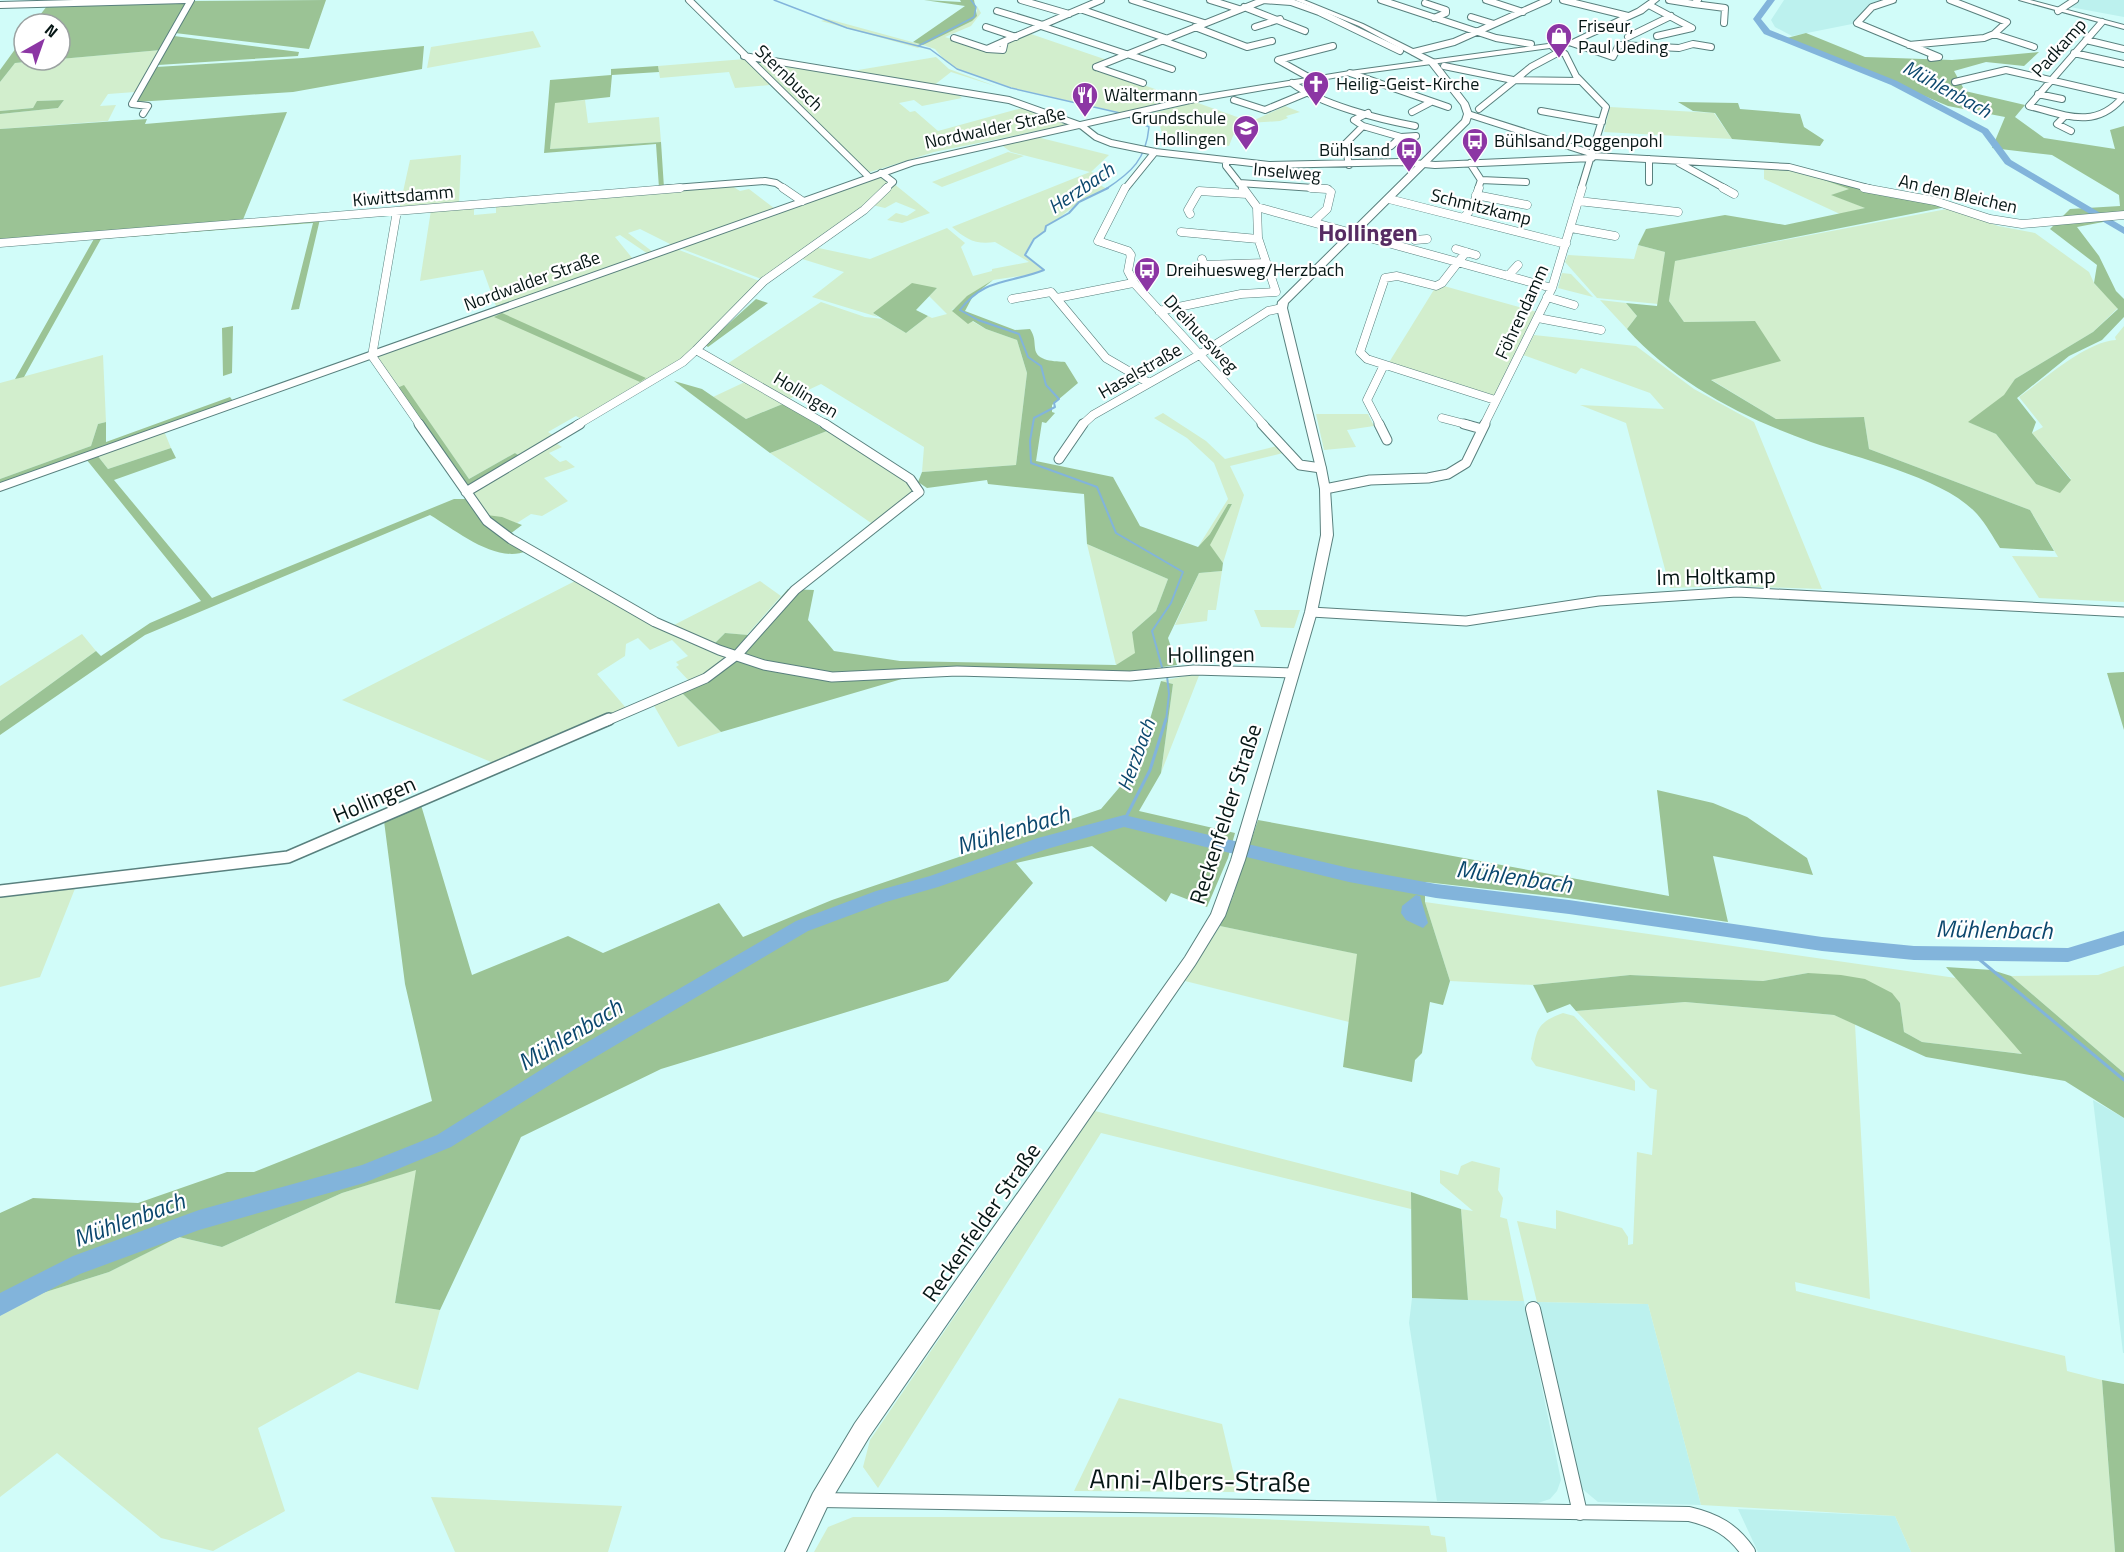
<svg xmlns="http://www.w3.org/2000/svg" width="2124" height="1552" font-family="'Titillium Web',sans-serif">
<rect width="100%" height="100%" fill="#d1fcf9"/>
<path fill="#bcf1ee" d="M1784,0H1892L1877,4L1857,23L1792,36L1775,27L1771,20Z
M2078,0H2124V17L2070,7Z
M2093,1100L2124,1118V1353H2123Z
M1412,1298L1524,1301L1561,1480L1557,1491L1550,1499L1538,1503L1437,1501L1409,1323Z
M1537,1302L1648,1304L1701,1505L1598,1502L1580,1487Z
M1738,1509L1895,1516L1911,1552H1758Z"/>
<path fill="#d2eecd" d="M977,6L981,13L971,26L945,37L992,52H1000L1008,41L1028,33L1107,60L1091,67L1155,89L1167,102L1122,113L1013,88L957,69L946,62L935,49L923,45L918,48L821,21L828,19L923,45L977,15Z
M533,31L541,47L427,68L431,47Z
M161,50L135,92L108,94L100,106L116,105L108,121L0,129V114L58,108L64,100L38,101L33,108L0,111V82L15,63Z
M936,57L949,69L998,87L951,72L933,86L846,72Z
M749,58L954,91L962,98L922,106L914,100L899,103L910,112L915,111L938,131L1022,108L1067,125L934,152L867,173Z
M745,59L770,85L735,88L729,72L660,78L658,66Z
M585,100L588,123L659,117L661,142L550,149L554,102Z
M1195,102L1240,118L1229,146L1163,136L1159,123L1162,122L1149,114Z
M1285,106L1300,112L1286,116L1288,118L1280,121L1248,123Z
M1610,107L1714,113L1732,139L1604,132Z
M1037,137L1109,155L1091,172L1110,178L1100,185L1107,189C1082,196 1068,214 1046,226L1045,231L1033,239L1024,255L1043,270L1034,274L993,280L952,310L986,329L1017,340L1027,373L1016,465L922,472L924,447L821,384L789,399L727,364L821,302L865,317L883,319L906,333L928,316L932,318L947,314L929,296L937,288L873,313L878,317L812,297L844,272L799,258L814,247L870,259L947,228L965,243L961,247L973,276L992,271V269L1029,262L995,242C975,245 966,239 952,227L1090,172L1011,152L1000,144Z
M1008,152L1024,156L942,187L932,182Z
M461,155L459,205L399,210L410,160Z
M1764,166L1799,171L1850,189L1832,195L1866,208L1840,214L1764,179Z
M881,175L891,182L862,210L764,280L677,247Z
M893,183L930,213L902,223L887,220L896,213L907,216L916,210L896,202L885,208L872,205Z
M732,186L740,191L749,189L774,208L672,245L640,229L628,233L653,252L648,254L620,235L615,237L633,259L497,309L483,270L420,281L431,210L474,206V215L496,213V204Z
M1952,208L1998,226L2035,233L2089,272L2094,283L2118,308L2093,332L2015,379L2005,395L1969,422L1996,434L2036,484L2071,479L2032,433L2043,427L2019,397C2045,379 2085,342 2116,340L2115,337L2124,326V602L2039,598L2012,556L2058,557L2030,510L1869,449L1864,417L1776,419L1710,379L1755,321L1684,322L1669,301L1674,261Z
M1638,245L1665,252L1658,304L1597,298L1565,262L1568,255L1634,259Z
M674,248L762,282L681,362L583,420L576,416L548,432L556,437L521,457L515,453L469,479L404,386L397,388L374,356Z
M1562,273L1571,274L1593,297L1558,288Z
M1444,286L1537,312L1494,398L1388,364L1435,288Z
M1600,300L1626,303L1637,316L1627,329Z
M1534,335L1636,346L1694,389L1754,422L1822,589L1730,586L1670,588L1626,423L1580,405L1664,409L1650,393L1581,368L1576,374L1523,355Z
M103,355L106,422L98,424L91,446L0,479V383Z
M747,381L785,403L746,419L713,397Z
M1163,413L1206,441L1225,459L1277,446L1283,453L1230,466L1244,495L1223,563L1209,545L1232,504H1228L1210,534L1198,547L1228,499L1214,463L1187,438L1154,418Z
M1316,414H1368L1374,426L1347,430L1356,447L1324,450Z
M164,431L171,448L108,469L97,455Z
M827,431L907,481L915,492L874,525L770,453Z
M554,442L562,447L549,453L560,462L566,460L575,467L544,478L568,501L542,516L531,514L517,523L487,515L473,495L475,489Z
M1087,544L1168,579L1156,611L1132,632L1136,653L1116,665Z
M1222,571L1216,610H1208L1207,621L1175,625L1199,573Z
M577,580L728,657L719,669L689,681L676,667L679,665L676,662L688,656L672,640L650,650L638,638L626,644L625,656L597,674L626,708L496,764L342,700Z
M760,581L781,596L747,635L725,633L714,644L670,627Z
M1254,610H1300L1294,628L1261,627Z
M82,634L96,651L0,721V686Z
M1200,673L1161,773L1173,684L1161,681Z
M682,693L721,732L678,747L653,704Z
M76,886L40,977L0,987V894Z
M1425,902L1956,978L2023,1054L1922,1042L1904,1032L1900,1003L1808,973L1763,981L1630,975L1533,985L1450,981Z
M1220,926L1358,954L1349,1022L1185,981Z
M2124,966V1073L2011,976L2098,975Z
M1685,1002L1834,1015L1855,1024L1870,1299L1795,1282L1796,1291L2065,1356L2067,1371L2102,1380L2115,1552H1911L1895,1516L1701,1505L1648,1304L1537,1302L1517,1221L1556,1229V1210L1622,1228L1628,1237V1245L1633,1244L1637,1152L1652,1155L1657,1090L1650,1088L1576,1011Z
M1563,1013L1574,1016L1635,1081V1091L1536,1066L1531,1059C1537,1031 1535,1023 1563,1013Z
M1095,1111L1411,1192V1209L1101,1133L878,1488L863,1467L870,1440Z
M1472,1161L1500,1168L1498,1190L1503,1198L1500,1217L1507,1219L1524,1301L1468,1300L1461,1209L1473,1211L1440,1183V1170L1458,1175L1461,1166Z
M417,1169L395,1303L440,1310L418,1390L358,1372L258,1428L285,1511L213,1551L161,1538L57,1453L0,1497V1313L33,1296L109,1272L179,1237L222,1247L342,1193Z
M1119,1398L1222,1424L1238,1492L1074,1491Z
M431,1497L622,1506L608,1552H455Z
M853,1517H1213L1429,1526L1431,1535L1445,1537L1447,1552H814L828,1527Z"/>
<path fill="#9bc395" d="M326,0L309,49L175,33L194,1Z
M924,0L961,2L960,0H974L977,16L972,21L923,45L913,42L965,6Z
M187,1L161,50L60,59V24H33L47,6Z
M1806,33L1865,57L1952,60L2039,52L2024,66L1986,62L1954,71L1965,91L2025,105L2015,117L2044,138L2115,149L2110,130L2124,126V218L2077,227L2099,256L2116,291L2124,299V317L2102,340L2069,356L2017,398L2036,422L2032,433L2071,480L2060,493L2036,484L1996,434L1968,422L2004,395L2015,379L2093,332L2118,309L2094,283L2097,265L2050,229L2070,209L2120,206L2119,195L2052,155L1992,148L2005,117L1948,106L1787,38Z
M174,36L299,52L298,56L158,65Z
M24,37V60H47L15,63L0,82V70Z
M424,46L422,69L293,92L136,102L156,67L303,58Z
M658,66L659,72L612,75L610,97L555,103L550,149L661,142L664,188H659L656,144L544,153L550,80L611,75V69Z
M64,100L58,108L0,114V111L33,108L37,101Z
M1678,102L1738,103L1740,109L1800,114L1804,127L1824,140L1820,146L1732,139L1715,113L1693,111Z
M287,112L242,222L0,242V129L147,119L145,124Z
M1799,171L1951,206L1675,261L1669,301L1684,322L1755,321L1781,361L1711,380L1776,419L1864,417L1869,449L2030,510L2054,551L2000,548C1993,537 1986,524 1977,514C1945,478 1857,458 1811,442C1744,418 1675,383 1627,329L1637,316L1626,303L1657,306L1665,252L1638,245L1646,229L1725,215L1785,225L1865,208L1831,195L1849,189Z
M320,219L299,309L291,310L313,223L101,239L24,377L15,379L95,237Z
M993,280L973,296L965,311L1015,330L1030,329C1035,337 1034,340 1035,348C1036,362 1056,361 1065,362L1078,383L1052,405V412L1055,413L1046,423L1042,422L1036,461L1113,477L1140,526L1198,547L1210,534L1228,504H1232L1210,545L1223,563L1222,571L1199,573L1168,638L1177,665L1120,673L929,671L721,732L682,693L741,653L714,644L725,633L748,635L788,589L814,590L808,620L834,651L900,661L1116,665L1135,653L1132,632L1156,611L1168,579L1087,544L1084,494L988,484L987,480L927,488L918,482L922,472L1016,465L1027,373L1017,340L986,329L973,321L968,324L952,311L967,296Z
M912,283L937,288L916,310L928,316L906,333L873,313Z
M756,299L768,303L708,347L705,345Z
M502,313L646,378L640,382L494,317Z
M233,326L232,373L223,376L222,328Z
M674,381L702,389L746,419L785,403L827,431L770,453Z
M404,385L469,479L515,453L521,457L467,489L397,388Z
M230,397L233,401L0,484V479L91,446L98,424L106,422V442Z
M171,448L176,458L114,480L212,598L454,499H475L487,515L502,517L522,525L510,534L527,551C496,564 457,531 430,515L145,635L0,735V721L96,651L101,656L150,623L201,601L86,459L97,455L108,469Z
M2124,672V730L2107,673Z
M1161,681L1173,684L1161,773L1139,811L1235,833L1228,858L1207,907L1171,893L1166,902L1092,846L1016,863L1033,883L948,981L661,1069L521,1137L440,1310L395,1303L416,1170L342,1193L222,1247L179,1237L109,1272L33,1296L0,1313V1213L33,1198L138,1203L227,1172H254L432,1101L405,984L384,821L421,805L472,975L568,936L603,953L719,903L743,937L832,900L1101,809L1136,768Z
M1657,790L1713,803L1747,817L1807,858L1813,875L1713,856L1728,922L1568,898L1425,882V902L1450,981L1443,1005L1430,1002L1422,1053L1415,1060L1412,1082L1343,1067L1357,954L1220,926L1232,899L1258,820L1669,896Z
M1946,967L1992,970L2011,976L2124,1073V1118L2065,1081L1926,1057L1834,1015L1685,1002L1576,1011L1570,1004L1547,1013L1533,985L1630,975L1763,981L1808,973L1841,975L1865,979L1892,993L1900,1003L1904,1032L1922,1042L2022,1054Z
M1411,1192L1461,1209L1468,1300L1412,1298Z
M2102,1380L2124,1384V1552H2115Z"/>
<path fill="#82b4db" d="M1416,895L1420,896L1428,923L1423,928L1406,920L1401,913L1402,906Z"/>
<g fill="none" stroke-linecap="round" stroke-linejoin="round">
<path stroke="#82b4db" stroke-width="1.5" d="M774,0L847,28L930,49L957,69L1011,88L1120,113L1149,127C1146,159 1132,172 1106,189
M918,46L974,17L976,7L971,0"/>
<path stroke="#82b4db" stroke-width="2" d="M1108,188L1079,202L1069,213L1046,226L1045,231L1034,239L1025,255L1044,270C1009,284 985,277 960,310L978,320L1019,334L1028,357L1041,366L1046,385L1059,399L1054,403L1055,407L1034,418L1030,441L1031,463L1097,487L1116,533L1183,572L1171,603L1152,631L1163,671
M1166,721L1169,694L1167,676"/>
<path stroke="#82b4db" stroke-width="3" d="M1124,821L1150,770L1166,719
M1974,955L2124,1080"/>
<path fill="#82b4db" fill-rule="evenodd" d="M1767,0H1775L1761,19L1770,30L1897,81L1988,129L2011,160L2124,227V234L2005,164L1982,133L1891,85L1764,34L1753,19Z
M1124,815L1349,868L1436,884L1569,900L1822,937L1914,946L2068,948L2124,931V945L2068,962L1914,960L1822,951L1569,914L1436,898L1349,882L1124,827L1047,849L938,887L886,902L808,931L572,1071L451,1147L364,1183L199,1230L80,1274L0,1316V1293L73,1256L199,1210L362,1165L437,1135L558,1059L796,921L876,891L930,876L1038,838Z"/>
<g stroke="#59807e" stroke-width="8">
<path id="minor-far4" d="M689,0L869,177
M1021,0L1069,14
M1132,0L1204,23
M1210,0L1239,9
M1263,0L1291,2L1319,12L1400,51
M1381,0L1496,38L1531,44
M1486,0L1523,12
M1563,0L1628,16
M1669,0L1694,4L1698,0
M1893,0L1872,7L1857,23L1939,57L1931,58
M1425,3L1446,10V13L1434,18
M1694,4L1725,8L1724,23
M0,5L185,0
M1649,5L1692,28L1657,36
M1244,7L1305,31
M1080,9L1165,38
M997,11L1043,25
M2058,11L2075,0
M1471,17L1494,24
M2102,22L2029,106C2065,115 2095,130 2123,97
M1041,26L1126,54
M986,27L1016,37
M1195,27L1247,47L1272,41
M1255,27L1280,19
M1994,34L2034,47
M1628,37L1671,16
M954,38L987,49
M1161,40L1203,55
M2086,40L2124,49
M1005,41L1003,50L987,49Z
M1005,41L1101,0
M1572,43L1613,57L1619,45L1679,48L1693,44L1711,47
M1909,45L1984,38L1994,34L2007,22L1950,0
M1553,47L1565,54L1576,76L1606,107L1581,189
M1414,52L1454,42L1548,0
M2074,53L2124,64
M1127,54L1172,69
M744,56L1009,100L1082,126L1096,137L1111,143L1155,152L1269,165L1401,162L1435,165L1592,158
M1444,66L1513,80L1580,81
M1096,67L1264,0
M1096,67L1143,83
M1350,73L1448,107
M1312,79L1278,60L1333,46
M1955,82L2006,70L2124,97
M1292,83C1322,105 1378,119 1415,126
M2038,94L2062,99
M1234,100L1265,110L1306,93
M1479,109L1531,67L1561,51
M1541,111L1602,122
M1412,112L1431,102
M143,114L148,106L132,104L191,0
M1468,114L1590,153
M2065,116L2057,124L2071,131
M1363,126L1401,137L1391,146
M1401,137L1416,136
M1593,156L1789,167L1872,189
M1649,159V182
M1226,161V166L1244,189
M1470,163L1481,180L1478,189
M1679,163L1726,189
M1349,165L1345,144L1363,126L1354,120L1368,113
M881,173L893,182L885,189
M1481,180L1526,182
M1239,183L1328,189
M661,189L765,181L776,183L785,189
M1125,189L1155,152"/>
</g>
<g stroke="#59807e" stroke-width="9">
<path id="minor-far3" d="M783,188L802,201
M1125,188L1098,241L1128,251L1131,255L1128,271L1135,284L1264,425
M1311,188L1327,189L1331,192L1327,209L1313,222
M1723,188L1734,194
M1864,188L1935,201L1990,219L2022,224L2124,215
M1476,195L1527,205
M1389,199L1566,244
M1578,201L1678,212
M1257,207L1552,288
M397,211L372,356L420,425
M1190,214L1188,210L1199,191L1247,194
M1464,218L1473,206L1479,188
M1571,228L1615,236
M1181,232L1258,239
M1410,235L1415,240L1427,239
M0,243L680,188
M1456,249L1476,255
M1466,252L1442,283L1436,286L1397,276L1385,278L1360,352L1367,359L1495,400
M1202,259L1204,265L1265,263
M1508,276L1518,265
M1547,297L1574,305
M1057,298L1133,283
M1012,299L1051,292L1106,358L1149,383
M1159,311L1241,294L1276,292L1258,238L1257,207L1243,188
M1538,318L1601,330
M1442,418L1469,425
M577,425L683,362L696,350
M827,425L696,350L764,281L864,210L887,188
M1082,425L1093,415L1199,355L1268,311L1282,308
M1380,425L1367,400L1384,365
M1484,425L1552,288L1582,188"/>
</g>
<g stroke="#59807e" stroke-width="11">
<path id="minor-far2" d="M419,424L487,521L511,539L655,622L719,650L764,665L832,677L957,671L1130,676L1194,670L1293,673
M1262,424L1300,465L1321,468
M1379,424L1387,440
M1464,424L1482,429
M1059,459L1083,424
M1325,489L1370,480L1428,478L1448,474L1466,463L1485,424
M466,492L580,424
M1311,612L1466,621L1599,601L1737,592L2124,612
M606,721L706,678L738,654L795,590L919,492L910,479L825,424"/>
</g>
<g stroke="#59807e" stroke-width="14">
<path id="minor-far1" d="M0,891L288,857L609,719"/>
</g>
<g stroke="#59807e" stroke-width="16">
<path id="minor" d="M1533,1309L1580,1513
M820,1500L1689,1514C1715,1520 1733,1530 1748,1552"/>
</g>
<g stroke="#59807e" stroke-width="2">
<path id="tertiary" d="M1295,0H1304L1363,24L1435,60L1468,103L1472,114L1469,123L1288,303L1287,308L1326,468L1330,489L1333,535L1317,612L1245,860L1225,916L1195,965L869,1437L827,1507L806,1552H785L813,1493L855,1423L1185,957L1211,914L1231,860L1305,612L1321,535L1320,489L1316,468L1277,308L1278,302L1462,120L1464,114L1461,105L1429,64L1359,26Z
M2019,0H2030L2124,25V29Z"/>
</g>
<g stroke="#59807e" stroke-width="2">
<path id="secondary" d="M1650,0H1659L1643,13L1572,45L1350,75L1195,102L914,165L0,491V483L908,161L1195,96L1350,71L1570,41L1637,9Z"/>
</g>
<use href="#minor-far4" stroke="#fff" stroke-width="6"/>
<use href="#minor-far3" stroke="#fff" stroke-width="8"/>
<use href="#minor-far2" stroke="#fff" stroke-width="9"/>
<use href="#minor-far1" stroke="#fff" stroke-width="11"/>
<use href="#minor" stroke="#fff" stroke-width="14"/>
<use href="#tertiary" fill="#fff" fill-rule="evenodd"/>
<use href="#secondary" fill="#fff" fill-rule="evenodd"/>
</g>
<defs>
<g id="shop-pin" transform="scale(1.35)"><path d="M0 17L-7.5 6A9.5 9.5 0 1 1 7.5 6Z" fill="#8c36a4" stroke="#fff"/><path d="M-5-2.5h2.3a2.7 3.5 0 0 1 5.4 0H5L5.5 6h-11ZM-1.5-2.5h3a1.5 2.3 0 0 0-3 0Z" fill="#fff"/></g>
<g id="church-pin" transform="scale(1.35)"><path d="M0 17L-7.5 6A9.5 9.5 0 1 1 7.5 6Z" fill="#8c36a4" stroke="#fff"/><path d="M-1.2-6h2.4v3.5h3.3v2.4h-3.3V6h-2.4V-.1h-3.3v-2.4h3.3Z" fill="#fff"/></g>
<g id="restaurant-pin" transform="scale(1.35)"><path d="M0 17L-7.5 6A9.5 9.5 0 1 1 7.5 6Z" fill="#8c36a4" stroke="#fff"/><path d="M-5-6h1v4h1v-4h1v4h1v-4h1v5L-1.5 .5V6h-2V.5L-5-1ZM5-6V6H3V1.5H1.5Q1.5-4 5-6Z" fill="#fff"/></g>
<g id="school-pin" transform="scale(1.35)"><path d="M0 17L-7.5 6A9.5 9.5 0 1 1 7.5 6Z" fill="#8c36a4" stroke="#fff"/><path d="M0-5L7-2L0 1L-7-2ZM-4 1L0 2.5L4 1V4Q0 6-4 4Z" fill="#fff"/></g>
<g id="bus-pin" transform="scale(1.35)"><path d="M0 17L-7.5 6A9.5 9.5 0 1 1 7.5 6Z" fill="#8c36a4" stroke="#fff"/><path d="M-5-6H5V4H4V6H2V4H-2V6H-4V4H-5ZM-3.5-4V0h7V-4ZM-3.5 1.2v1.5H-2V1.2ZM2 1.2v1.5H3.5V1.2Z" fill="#fff"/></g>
</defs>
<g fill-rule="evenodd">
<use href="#shop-pin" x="1559" y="36"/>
<use href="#church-pin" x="1316" y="84"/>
<use href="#restaurant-pin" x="1085" y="95"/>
<use href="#school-pin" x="1246" y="128"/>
<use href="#bus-pin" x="1475" y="141"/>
<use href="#bus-pin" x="1409" y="150"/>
<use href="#bus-pin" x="1147" y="270"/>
</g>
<g text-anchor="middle" stroke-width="4.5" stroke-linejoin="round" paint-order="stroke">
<g font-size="18" fill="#061615" stroke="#fff" text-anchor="start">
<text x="1578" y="32">Friseur,<tspan x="1578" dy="21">Paul Ueding</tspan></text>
<text x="1336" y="90">Heilig-Geist-Kirche</text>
<text x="1104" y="101">Wältermann</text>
<text x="1226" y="124" text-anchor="end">Grundschule<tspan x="1226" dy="21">Hollingen</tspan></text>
<text x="1494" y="147">Bühlsand/Poggenpohl</text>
<text x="1390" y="156" text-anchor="end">Bühlsand</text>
<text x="1166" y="276">Dreihuesweg/Herzbach</text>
</g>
<g font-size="18" fill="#061615" stroke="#fff">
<text transform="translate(2059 48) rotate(-48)" y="6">Padkamp</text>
<text transform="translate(789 78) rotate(44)" y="6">Sternbusch</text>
<text transform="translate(995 128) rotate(-12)" y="6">Nordwalder Straße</text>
<text transform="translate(1287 172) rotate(5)" y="6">Inselweg</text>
<text transform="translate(1958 194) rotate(13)" y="6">An den Bleichen</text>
<text transform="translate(403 196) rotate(-5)" y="6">Kiwittsdamm</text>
<text transform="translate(1481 207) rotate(14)" y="6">Schmitzkamp</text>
<text transform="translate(532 281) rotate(-20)" y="6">Nordwalder Straße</text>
<text transform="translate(1522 312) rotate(-65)" y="6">Föhrendamm</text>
<text transform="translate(1201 334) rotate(47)" y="6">Dreihuesweg</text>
<text transform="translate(1140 371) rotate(-30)" y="6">Haselstraße</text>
<text transform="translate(806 395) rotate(31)" y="6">Hollingen</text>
</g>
<g font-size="20" font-style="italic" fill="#0c486e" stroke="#fff">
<text transform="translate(1947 89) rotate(29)" y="7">Mühlenbach</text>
<text transform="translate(1081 188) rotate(-34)" y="7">Herzbach</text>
<text transform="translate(1136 755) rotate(-70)" y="7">Herzbach</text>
</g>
<g font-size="22" fill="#061615" stroke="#fff">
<text transform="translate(1716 576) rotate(-1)" y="8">Im Holtkamp</text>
<text transform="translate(1211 654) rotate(-1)" y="8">Hollingen</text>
<text transform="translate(374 799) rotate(-23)" y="8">Hollingen</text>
<text transform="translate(1225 814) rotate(-72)" y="8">Reckenfelder Straße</text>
<text transform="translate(981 1222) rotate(-55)" y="8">Reckenfelder Straße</text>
</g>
<g font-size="24" font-weight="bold" fill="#562c62" stroke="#fff">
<text x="1368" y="241">Hollingen</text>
</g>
<g font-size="24" font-style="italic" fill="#0c486e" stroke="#fff">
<text transform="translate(1013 830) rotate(-17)" y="8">Mühlenbach</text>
<text transform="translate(1514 877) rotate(8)" y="8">Mühlenbach</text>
<text transform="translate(1994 930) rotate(1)" y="8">Mühlenbach</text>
<text transform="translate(570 1035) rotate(-31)" y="8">Mühlenbach</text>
<text transform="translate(129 1220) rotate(-20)" y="8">Mühlenbach</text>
</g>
<g font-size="27" fill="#061615" stroke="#fff">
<text transform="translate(1200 1481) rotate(1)" y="9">Anni-Albers-Straße</text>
</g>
</g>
<g transform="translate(42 42) rotate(40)"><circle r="28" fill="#ffffff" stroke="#9ba2a1" stroke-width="1.5"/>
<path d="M0-4.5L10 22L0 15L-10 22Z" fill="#8c36a4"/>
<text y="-9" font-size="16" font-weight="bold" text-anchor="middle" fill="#061615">N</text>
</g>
</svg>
